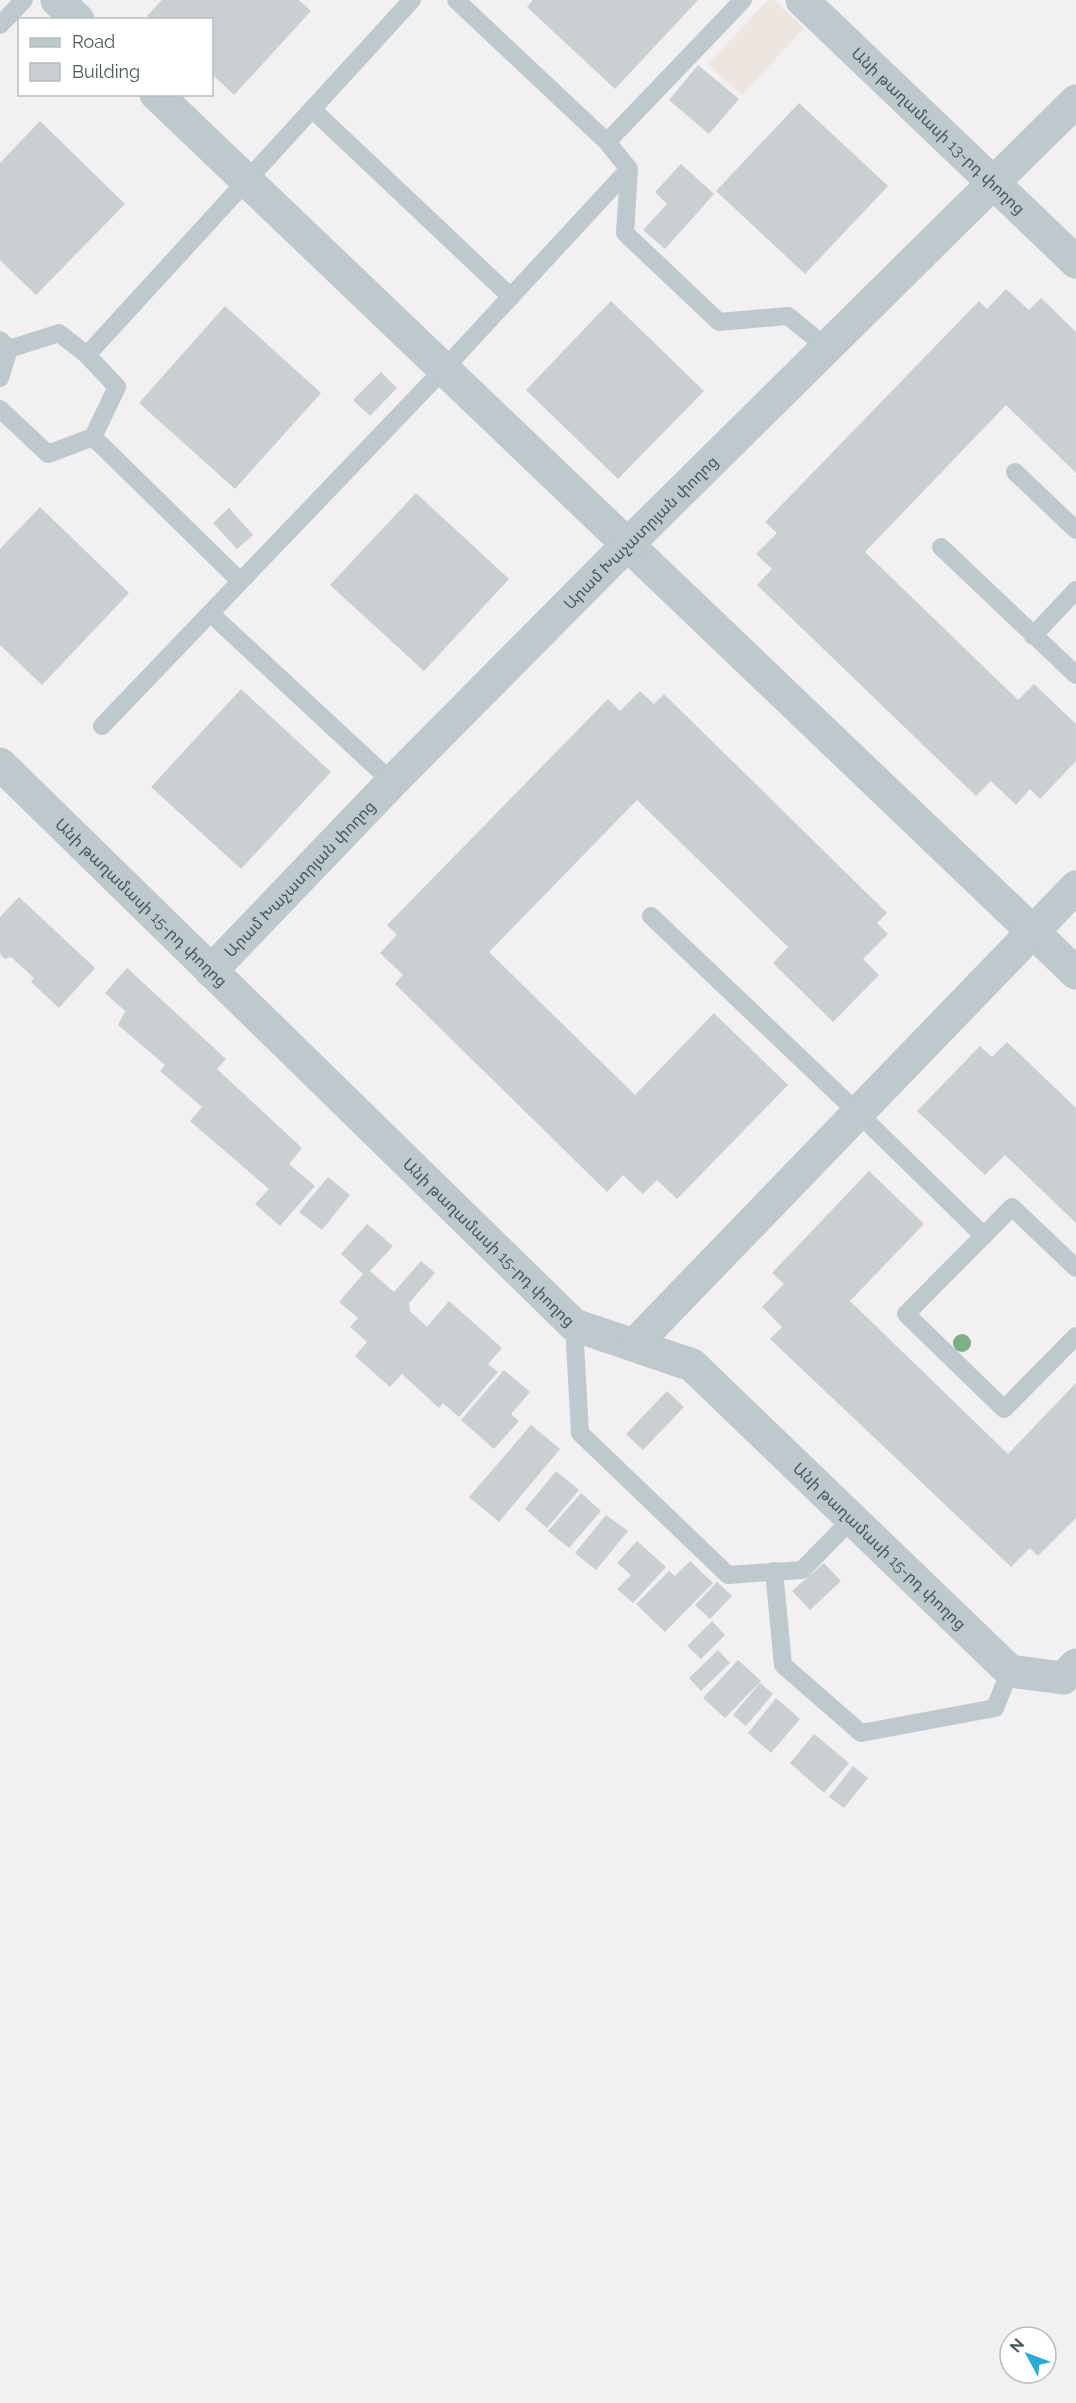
<svg xmlns="http://www.w3.org/2000/svg" width="1076" height="2403" font-family="Raleway,'Noto Sans Armenian',sans-serif">
<rect width="100%" height="100%" fill="#f2f0f1"/>
<path fill="#ede5e0" d="M768,0H774L804,28L742,95L708,64Z"/>
<path fill="#cacfd2" d="M162,0H299L311,11L234,95L212,74V20H152L147,16Z
M533,0H698L615,89L527,7Z
M698,65L739,99L709,134L669,100Z
M799,103L888,186L805,274L716,191Z
M40,121L125,204L36,295L0,260V163Z
M681,164L714,194L665,249L643,230L667,204L655,192Z
M1006,289L1029,310L1041,298L1076,332V473L1006,405L865,552L1018,700L1034,684L1076,724V761L1040,799L1030,789L1016,805L991,781L976,796L757,585L772,569L756,554L777,533L765,522L979,301L987,309Z
M611,301L704,391L618,479L526,390Z
M225,306L321,393L235,489L139,403Z
M381,372L397,388L370,416L353,400Z
M416,493L509,579L424,671L330,585Z
M40,507L129,593L42,685L0,645V549Z
M229,508L253,535L237,549L213,523Z
M241,689L331,772L241,869L151,787Z
M640,691L654,704L664,694L887,913L877,923L888,934L863,959L879,975L833,1022L773,963L788,947L637,800L489,952L635,1095L714,1013L788,1085L677,1199L657,1180L643,1194L623,1175L607,1192L395,984L403,975L380,953L397,935L387,925L608,699L620,711Z
M19,897L95,968L59,1008L31,982L34,978L11,957L5,959L0,954V917Z
M127,968L226,1059L217,1069L302,1148L289,1164L315,1186L280,1226L255,1204L269,1189L190,1121L202,1107L160,1071L165,1065L118,1025L125,1011L105,993Z
M1007,1042L1076,1108V1223L1005,1155L985,1175L917,1111L980,1046L992,1057Z
M869,1171L924,1224L850,1301L1008,1454L1076,1383V1518L1038,1556L1030,1548L1011,1567L770,1339L782,1327L762,1307L784,1284L772,1273Z
M328,1177L350,1195L322,1230L299,1212Z
M367,1224L393,1246L370,1271L394,1292L421,1261L435,1273L409,1303L410,1311L427,1327L449,1301L502,1348L488,1364L498,1372L459,1417L443,1403L439,1408L402,1374L390,1387L355,1356L367,1342L350,1327L358,1318L339,1302L363,1274L341,1254Z
M504,1370L530,1392L511,1414L519,1421L494,1449L461,1420Z
M667,1391L684,1407L643,1450L626,1434Z
M531,1425L560,1449L499,1522L469,1497Z
M556,1471L579,1490L547,1528L525,1509Z
M581,1493L601,1511L569,1548L548,1531Z
M606,1515L628,1531L596,1570L575,1553Z
M637,1541L666,1567L633,1603L617,1589L631,1575L617,1563Z
M690,1561L713,1583L665,1632L636,1604L669,1571L675,1576Z
M824,1563L841,1581L810,1610L792,1591Z
M717,1582L732,1596L710,1619L695,1605Z
M712,1621L725,1635L701,1659L687,1646Z
M718,1650L730,1663L701,1691L689,1678Z
M738,1660L761,1681L725,1718L703,1698Z
M760,1683L773,1694L746,1726L733,1715Z
M776,1698L800,1719L771,1753L748,1733Z
M814,1734L849,1763L824,1793L790,1763Z
M853,1766L868,1778L844,1808L829,1797Z"/>
<g fill="none" stroke-linecap="round" stroke-linejoin="round">
<path stroke="#bdc9cc" stroke-width="18" d="M456,0L607,142L629,169L625,233L719,322L788,316L826,347
M0,25L24,0
M312,109L511,297
M607,142L743,0
M0,340L9,349L0,378
M9,349L59,333L87,355L117,387L93,437
M87,355L412,0
M0,409L48,454L93,437L240,581
M1015,472L1076,530
M941,547L1076,675
M210,613L392,782
M1033,636L1076,590
M102,726L443,370L629,169
M651,916L858,1113L984,1236
M1076,1268L1012,1207L906,1314L1004,1409L1076,1336
M574,1325L580,1433L728,1575L802,1570L852,1519
M774,1571L783,1665L861,1733L995,1708L1010,1671"/>
<g stroke="#bdc9cc" stroke-width="33">
<path d="M57,0L78,20"/>
<path id="s1" d="M802,0L1076,262"/>
<path d="M156,94L1076,973"/>
<path id="s2" d="M0,764L574,1325L692,1365L1010,1671L1063,1678L1076,1665"/>
<path id="s3" d="M211,971L392,782L627,545L1076,101"/>
<path d="M634,1345L1076,887"/>
</g>
</g>
<circle fill="#7daf86" cx="962" cy="1343" r="9"/>
<g text-anchor="middle" stroke-width="5" stroke-linejoin="round" paint-order="stroke">
<g font-size="16" fill="#49595c" stroke="#fff">
<text dy="6" stroke="none"><textPath href="#s1" startOffset="189">Անի թաղամասի 13-րդ փողոց</textPath></text>
<text dy="6" stroke="none"><textPath href="#s3" startOffset="614">Արամ Խաչատրյան փողոց</textPath></text>
<text dy="6" stroke="none"><textPath href="#s3" startOffset="128">Արամ Խաչատրյան փողոց</textPath></text>
<text dy="6" stroke="none"><textPath href="#s2" startOffset="198">Անի թաղամասի 15-րդ փողոց</textPath></text>
<text dy="6" stroke="none"><textPath href="#s2" startOffset="684">Անի թաղամասի 15-րդ փողոց</textPath></text>
<text dy="6" stroke="none"><textPath href="#s2" startOffset="1188">Անի թաղամասի 15-րդ փողոց</textPath></text>
</g>
</g>
<rect x="18" y="18" width="195" height="78" fill="#ffffff" stroke="#b6bdbe" stroke-width="1.5"/>
<rect x="30" y="38" width="30" height="9" fill="#bdc9cc" stroke="#b6bdbe" stroke-width="1.5"/>
<text x="72" y="48" font-size="18" fill="#49595c">Road</text>
<rect x="30" y="63" width="30" height="18" fill="#cacfd2" stroke="#b6bdbe" stroke-width="1.5"/>
<text x="72" y="78" font-size="18" fill="#49595c">Building</text>
<g transform="translate(1028 2355) rotate(311)"><circle r="28" fill="#ffffff" stroke="#b6bdbe" stroke-width="1.5"/>
<path d="M0-4.5L10 22L0 15L-10 22Z" fill="#26acd7"/>
<text y="-9" font-size="16" font-weight="bold" text-anchor="middle" fill="#49595c">N</text>
</g>
</svg>
